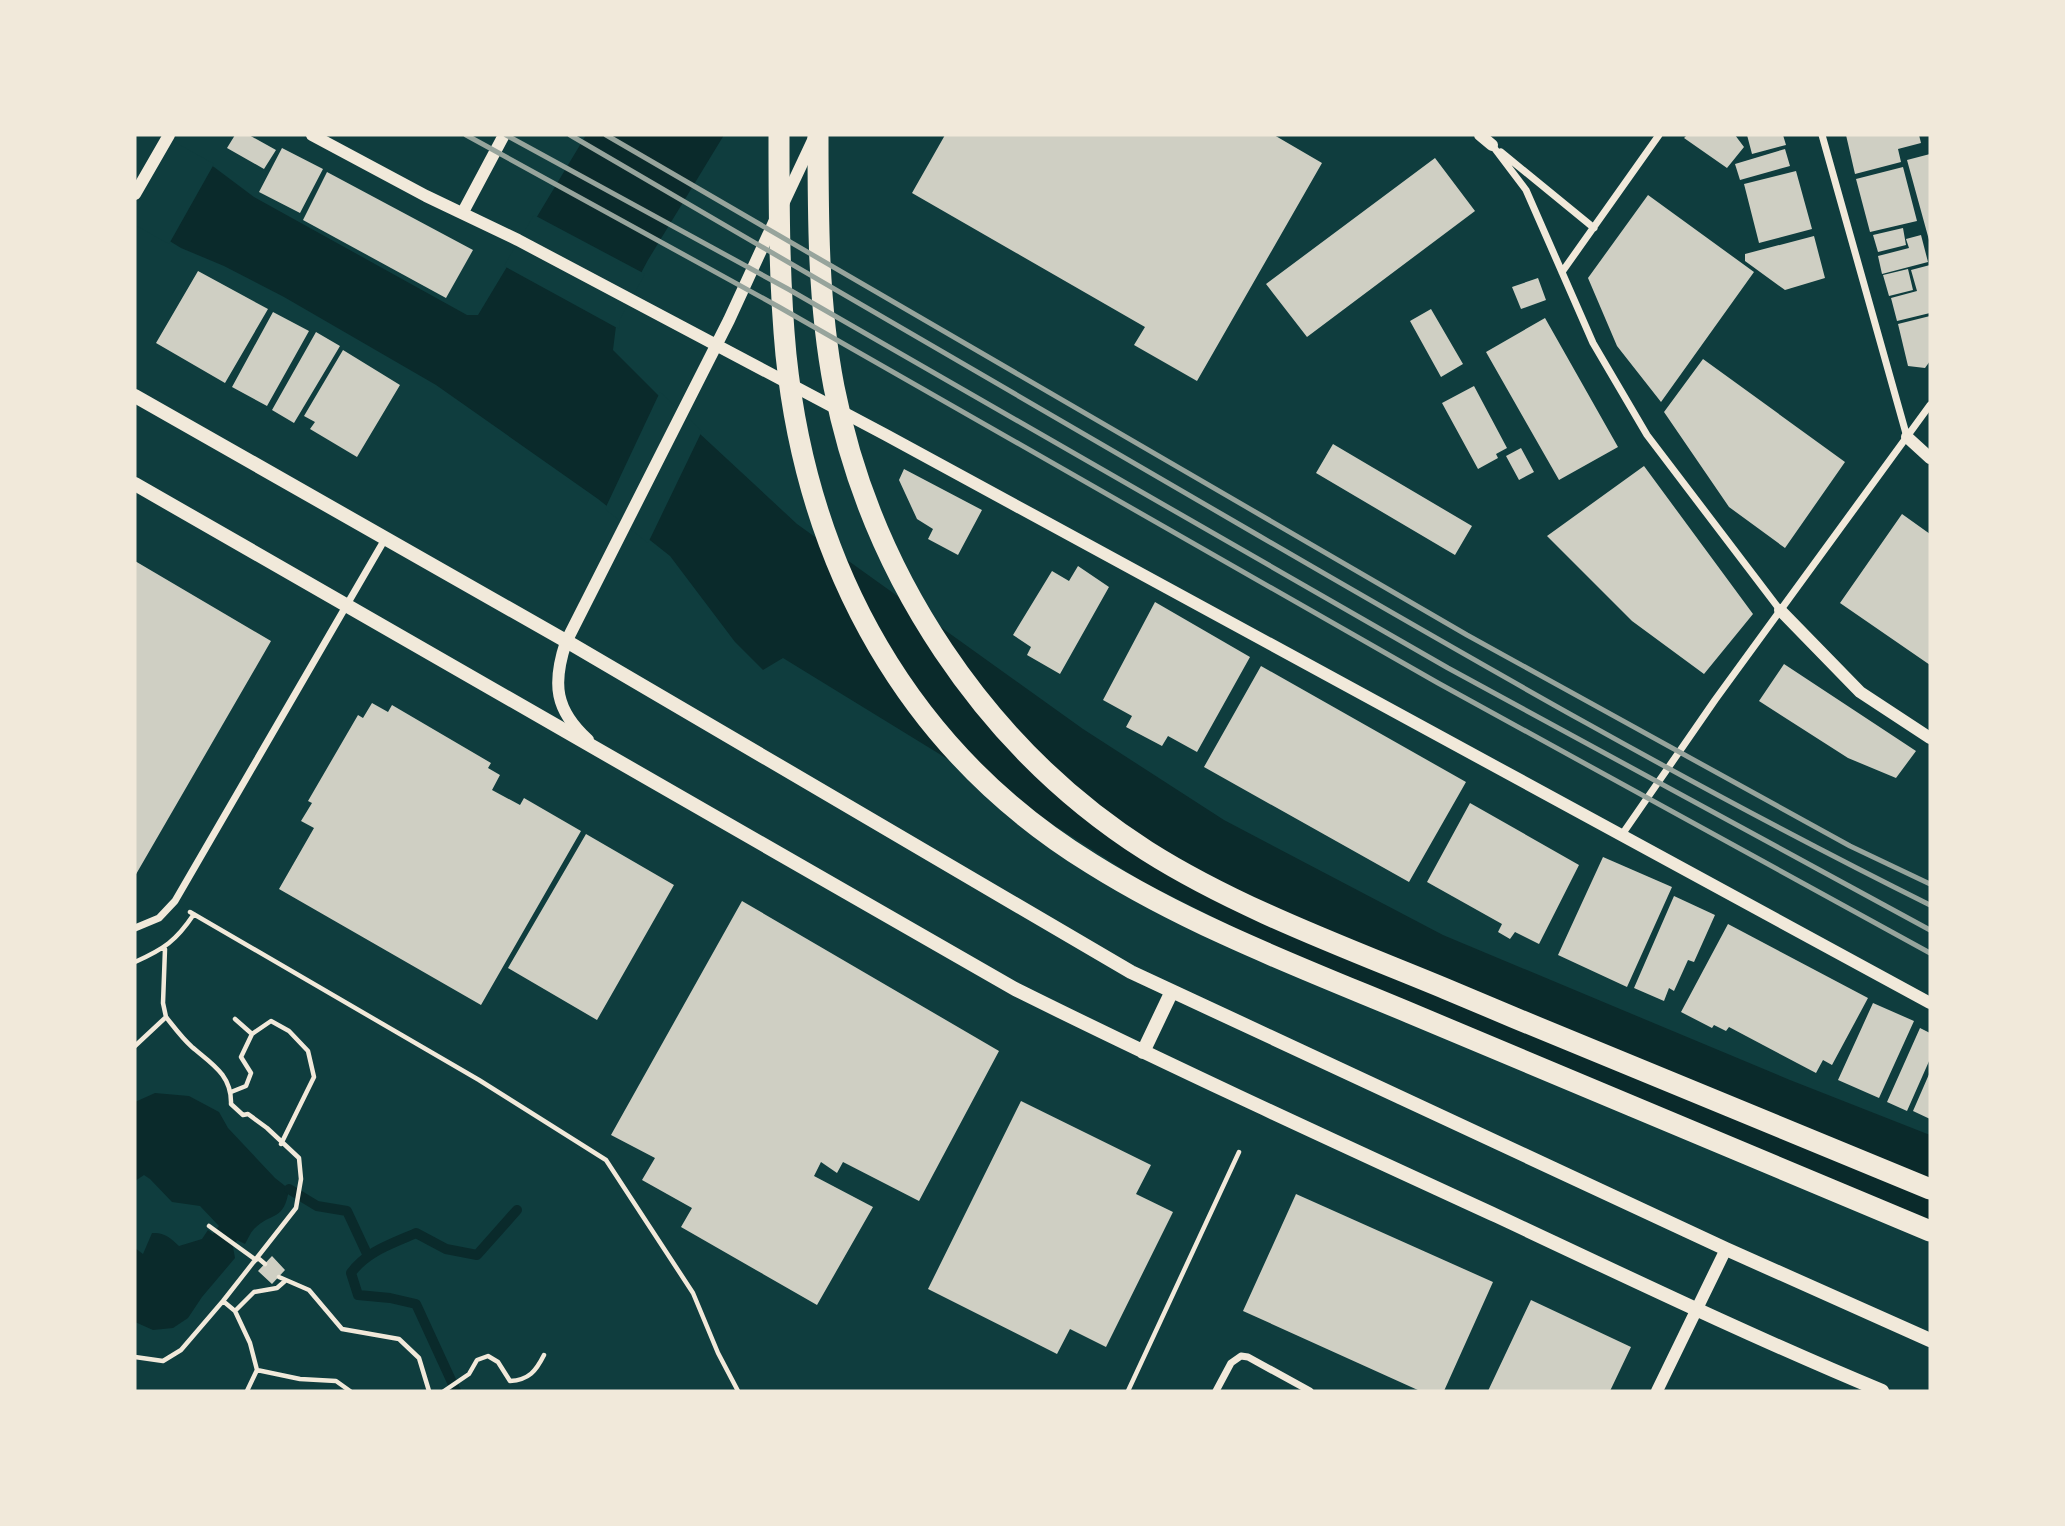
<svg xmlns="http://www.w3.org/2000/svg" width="2065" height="1526" font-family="Ubuntu,sans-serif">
<rect width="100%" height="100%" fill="#0f3d3e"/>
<path fill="#0a2a2b" d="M135,135H155L214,167L254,197L467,315H478L586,135H724L648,260L617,318L613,350L658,395L797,524L1083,729L1224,820L1443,935L1790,1080L1930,1135V1235L1239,930L1141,881L1029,809L783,658L763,670L735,642L670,556L598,499L436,385L284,297L224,266L181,248L135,220Z
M155,1093L189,1096L219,1112L228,1128L275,1178L289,1189C284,1222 272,1211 254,1229C250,1233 248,1239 245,1244L237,1240L233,1247L235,1258L202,1297L188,1318L173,1328L153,1330L135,1322V1248L143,1254L152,1233C164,1232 171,1238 179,1246L202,1239L208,1230L213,1234L219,1226L200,1206L172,1202L150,1179L144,1175L135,1181V1102Z"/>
<path fill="#0f3d3e" d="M135,135H162L214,164L169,244L135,225Z
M534,215L645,274L620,319L619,329L504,266Z
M660,392L702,431L648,543L605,509Z"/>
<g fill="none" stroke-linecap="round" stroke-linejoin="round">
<path stroke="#0a2a2b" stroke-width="10" d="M289,1189L317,1206L347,1211L368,1256
M456,1391L416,1304L390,1298L358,1295L351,1273C367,1251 392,1244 416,1233L446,1249L477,1255L517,1210"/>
</g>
<path fill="#cfcfc3" d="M235,135H249L276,150L264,169L227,148Z
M945,135H1274L1322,163L1197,381L1134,345L1145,327L912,193Z
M1687,135H1735L1744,147L1727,168L1684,138Z
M1747,135H1783L1786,145L1752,154Z
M1846,135H1919L1921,143L1898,149L1901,162L1855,174Z
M282,148L323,169L300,213L259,192Z
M1785,149L1790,166L1740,180L1735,164Z
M1930,154V240H1929L1907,160Z
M1435,158L1475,211L1307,337L1266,284Z
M1903,167L1917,221L1870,232L1856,179Z
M1796,171L1812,229L1759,243L1744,184Z
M327,172L473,250L446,298L303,220Z
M1648,195L1754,272L1661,402L1617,346L1588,278Z
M1903,228L1906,245L1878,252L1873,235Z
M1921,235L1928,262L1882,274L1878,256L1909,248L1906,239Z
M1814,236L1825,278L1785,290L1745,261V254Z
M1930,265V313L1897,321L1891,298L1917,291L1911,270Z
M1908,269L1913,290L1889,296L1883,275Z
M198,271L268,309L225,383L156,343Z
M1538,278L1546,300L1521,309L1512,287Z
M1431,309L1463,364L1441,377L1410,321Z
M273,312L309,331L267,406L232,387Z
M1930,316V361L1925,368L1908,366L1898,324Z
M1545,318L1618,447L1559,480L1486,352Z
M316,332L340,346L294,423L272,410Z
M343,350L400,385L357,457L310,429L315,422L304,416Z
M1703,359L1845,462L1785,548L1729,507L1664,412Z
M1474,386L1507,448L1496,454L1498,458L1478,469L1442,403Z
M1333,444L1472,526L1455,555L1316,473Z
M1521,448L1534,472L1519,480L1506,456Z
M1644,466L1753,614L1704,674L1632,621L1547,536Z
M904,469L982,510L958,555L928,539L933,529L917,519L899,480Z
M1902,514L1930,534V665L1840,603Z
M135,561L271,641L135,876Z
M1078,566L1109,587L1060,674L1027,655L1031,647L1013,635L1052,571L1069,581Z
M1155,602L1250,657L1197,752L1168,736L1162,746L1126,727L1132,716L1103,700Z
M1784,664L1916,751L1896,778L1848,758L1759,701Z
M1261,666L1466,782L1409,882L1204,767Z
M372,703L388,712L392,705L491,763L488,768L500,775L492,790L520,805L524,798L581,831L481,1005L279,889L314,828L301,821L312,803L308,801L358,715L363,718Z
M1470,803L1579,865L1539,944L1515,932L1510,939L1498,932L1502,924L1427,882Z
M586,834L674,885L597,1020L508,968Z
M1603,857L1672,887L1627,987L1558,955Z
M1674,896L1715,915L1694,962L1688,960L1674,991L1669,988L1664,1001L1634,988Z
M742,901L999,1051L919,1201L843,1162L837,1173L821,1162L814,1176L873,1207L817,1305L681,1227L692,1208L642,1180L655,1158L611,1135Z
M1728,924L1868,998L1832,1065L1823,1060L1816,1073L1729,1027L1726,1031L1714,1025L1712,1028L1681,1012Z
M1873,1003L1914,1021L1879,1098L1838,1080Z
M1920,1028L1930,1033V1059L1907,1111L1887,1102Z
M1930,1072V1119L1913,1111Z
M1021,1101L1151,1165L1136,1194L1173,1212L1106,1347L1070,1329L1057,1354L928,1289Z
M1296,1194L1493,1282L1444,1391H1420L1243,1311Z
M272,1256L285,1270L272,1284L258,1271Z
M1531,1300L1631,1347L1610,1391H1488Z"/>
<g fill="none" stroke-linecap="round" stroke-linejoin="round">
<path stroke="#f1e9da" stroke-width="4.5" d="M190,912L479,1080L606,1160L693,1293L718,1353L738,1391
M165,949L163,1003L166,1017
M135,962C164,949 176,941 194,914
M235,1019L252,1034
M135,1046L166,1017C174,1027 182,1038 192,1047C212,1064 232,1075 231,1104L243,1115L248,1114L267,1128L299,1158L301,1179L296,1208L223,1301L181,1350L163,1361L135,1357
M231,1092L246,1086L251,1073L241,1057L252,1034L271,1021L289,1031L308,1051L314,1077L281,1144
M209,1226L256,1260
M258,1258L265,1264
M279,1277L309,1290L342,1329L399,1339L419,1358L429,1391
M223,1301L235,1311L250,1343L257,1370L247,1391
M235,1311L254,1292L277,1288L285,1281
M257,1370L300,1379L336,1381L350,1391
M444,1391L469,1374L477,1360L488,1356L498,1362L510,1381C529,1380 536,1371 544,1355
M1128,1391L1239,1152"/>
<path stroke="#f1e9da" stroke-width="7" d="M1822,135L1907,437
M1492,145L1526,190L1593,343L1647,435L1780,610
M1501,152L1594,228
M1562,272L1659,135
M1621,836L1715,700L1930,405
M135,928L159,918L175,901L385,539
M1216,1391L1231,1363L1241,1356L1248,1357L1310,1391"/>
<path stroke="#f1e9da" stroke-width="12" d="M312,135L426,196L518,240L886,435L1930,1003
M1480,135L1492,145
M135,194L169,135
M783,204L814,138
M463,212L504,135
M1907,437L1930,458
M1780,610L1860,692L1930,738
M588,740C555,710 552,684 566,642L729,320L775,220
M1657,1391L1726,1249"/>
<path stroke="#f1e9da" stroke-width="14" d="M135,396L573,645L1131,972L1726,1249L1930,1340
M135,484L1015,989C1174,1068 1336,1142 1497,1216C1625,1276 1752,1337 1882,1391
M1143,1052L1172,991"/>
<path stroke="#f1e9da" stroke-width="21" d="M779,135C779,208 779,282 786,355C808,567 908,751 1092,864C1191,926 1302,968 1410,1013C1584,1085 1757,1158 1930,1231
M818,135C818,219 818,304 834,387C871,575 985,748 1147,851C1237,908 1347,948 1446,989C1607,1057 1769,1123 1930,1189"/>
<path stroke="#97a49c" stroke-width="5" d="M466,135L779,307L1438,683L1930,953
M506,135L788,289L1448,668L1930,930
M570,135C796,267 1022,398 1249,530C1473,660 1698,790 1930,905
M606,135L1467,635L1850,846L1930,884"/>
</g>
<rect width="2065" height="1526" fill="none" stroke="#f1e9da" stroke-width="273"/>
</svg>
